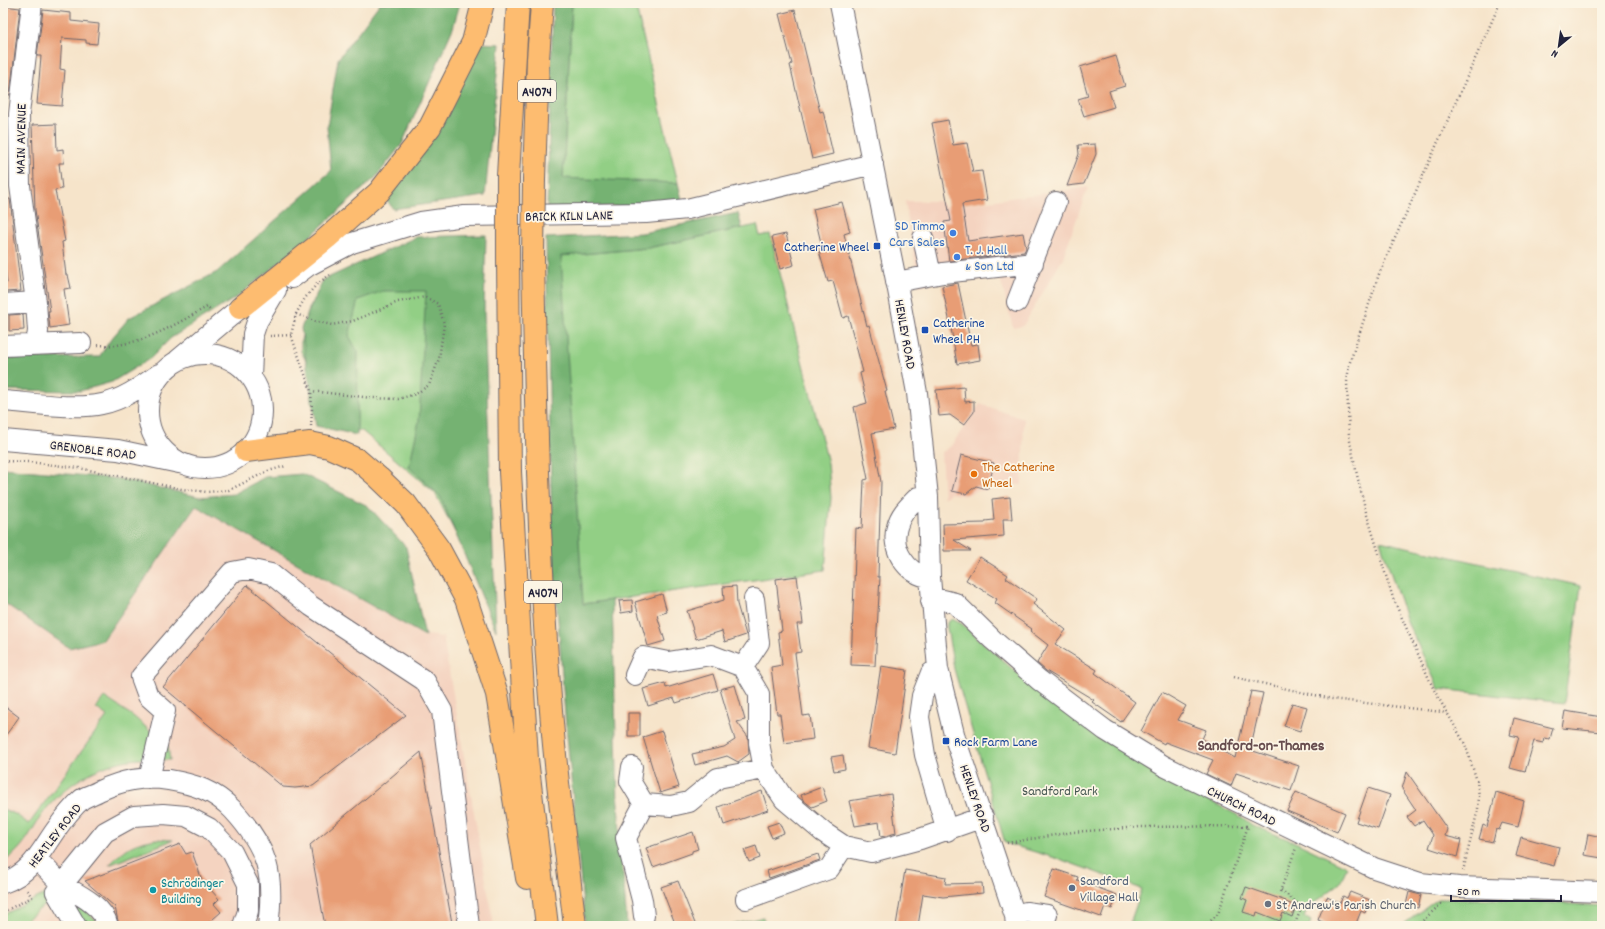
<svg xmlns="http://www.w3.org/2000/svg" width="1605" height="929" font-family="Dekko,sans-serif">
<rect width="100%" height="100%" fill="#fcf5e5"/>
<filter id="ink" filterUnits="userSpaceOnUse"><feTurbulence type="fractalNoise" baseFrequency=".025" numOctaves="2"/><feDisplacementMap in="SourceGraphic" scale="8" xChannelSelector="R" yChannelSelector="G"/><feConvolveMatrix kernelMatrix="1 2 1 2 8 2 1 2 1" color-interpolation-filters="sRGB"/></filter>
<filter id="wash" filterUnits="userSpaceOnUse"><feTurbulence type="fractalNoise" baseFrequency=".012" numOctaves="4" result="noise"/><feDisplacementMap in="SourceGraphic" scale="16" xChannelSelector="R" yChannelSelector="G"/><feGaussianBlur stdDeviation="0.9" result="paint"/><feColorMatrix in="noise" values="0 0 0 0 0 0 0 0 0 0 0 0 0 0 0 0 0 1.4 0 .05"/><feComposite in="paint" operator="in"/></filter>
<g filter="url(#wash)">
<rect width="100%" height="100%" fill="#f6e4ca"/>
<path fill="#f4d3c0" d="M1088,187L1062,260L1023,326L1013,328L998,270L919,286L905,201H938L946,207Z
M980,404L1024,419L1022,485L993,484L991,490L977,491L964,496L950,493L944,498L941,453L951,446Z
M3,468L120,479L200,497L234,494L265,477L302,474L368,506L406,547L425,635L443,637L494,926H3Z"/>
<path fill="#92cf85" stroke="#5a7860" d="M572,3H635L678,183L563,179Z
M757,225L760,236L770,234L828,463L831,498L825,570L583,604L560,256L648,248Z
M456,249L461,544L435,493L362,431L317,424L315,379L301,351V340L310,305L363,264Z
M1380,541L1581,586L1564,703L1439,689L1408,624Z
M952,619L962,624L1037,691L1164,777L1243,818L1252,825L1297,843L1347,867L1340,883L1307,909L1304,917L1311,921L1309,926H1129L1142,889L1062,860L1005,843L954,669L947,628V623Z
M104,697L133,716L168,746L170,760C160,760 150,759 140,759C104,761 70,781 47,808C31,828 27,847 3,862V809L15,814L29,824L107,716L96,708Z
M156,839L173,840L109,865C127,847 130,844 156,839Z
M49,892L53,898L19,926H3V915Z
M76,899L101,926H83L71,901Z
M1438,899H1495L1602,906V926H1401Z
M763,917L765,926H729Z"/>
<path fill="#75b272" stroke="#4c6a56" d="M380,3H460L453,28L402,144L377,176L302,244L237,297L171,338L151,358L112,382L80,391L3,390V358L99,357L111,339L129,318L217,272L331,171L327,127L338,59Z
M553,3H572L563,178L678,183L683,204L547,209Z
M477,43L500,44L485,196L393,209L385,197Z
M738,213L742,228L648,248L561,256L583,604L612,600L618,804L627,926H585L565,715L552,539L546,238L642,233Z
M486,235L484,313L496,631L440,496L409,467L419,421L426,291H383L358,300L349,336L358,352L357,435L316,426L301,328L323,280L416,237Z
M3,468L120,479L200,497L234,494L265,477L302,474L368,506L406,547L425,636L196,506L103,640L69,648L3,602Z"/>
<g id="blocks">
<path fill="#e89d75" d="M3,6L20,8L10,95L3,94Z
M43,10L71,13V21L99,24L97,44L86,43V40L62,38L60,69L65,70L62,106L37,104L41,56H37Z
M795,10L820,112L823,111L833,154L812,159L790,65L792,64L779,14Z
M1116,56L1125,86L1109,91L1114,107L1084,116L1078,99L1088,96L1080,67Z
M948,120L953,145L967,143L973,172L982,171L987,200L962,204L968,241L1023,233L1026,248L1024,252L949,261L944,222L951,221L932,123Z
M56,124L57,150L63,149L64,163H59L62,189L55,190L65,241L62,242L66,275H68L71,288L64,289L69,325L50,328L48,311H50L35,210L32,125Z
M1095,144L1096,154L1084,184L1067,186L1079,154L1078,145Z
M3,199H10L21,291L5,292L4,283H7L3,250Z
M842,202L850,232L844,234L867,326L869,325L887,391H885L894,429L872,433L881,482L878,577H880L875,666L851,665L856,528L862,529L864,480L868,479L854,407L867,403L860,373L863,372L848,316L843,318L833,281L828,282L818,248L822,247L813,209Z
M786,234L794,265L780,269L772,237Z
M958,283L971,345L978,344L980,360L957,364L951,328L942,286Z
M23,314L24,330L9,331V315Z
M964,387L965,402L974,401V412L964,425L950,415L939,416L936,390Z
M961,455L994,463L988,489L976,486L966,494L952,491Z
M1010,497L1012,519H1003L1004,536L954,540L971,551H944L943,524L985,523V521L994,520L992,499Z
M980,557L1008,575L1006,578L1037,599L1033,604L1066,630L1055,644L1097,670L1095,673L1135,702L1121,722L1092,702L1094,700L1046,671L1037,663L1048,645L1030,631L1032,629L995,603L997,599L966,580Z
M797,576L803,624H797L801,652L795,653L803,716L810,715L813,739L784,743L780,714H777L771,667L782,665L778,632L782,631L776,579Z
M247,585L406,715L313,786L295,788L283,787L163,687Z
M736,586L737,604L746,635L725,642L722,631L696,639L687,611L724,600L723,587Z
M662,594L667,612L657,615L665,641L648,646L635,602Z
M632,600L633,611L621,613L619,601Z
M881,666L907,670L895,753L868,748Z
M713,674L718,690L676,703L674,698L648,706L643,689L665,683L666,688Z
M735,685L745,720L737,722L748,737L749,754L738,762L727,756L695,765L692,754L724,747L735,740L720,689Z
M1251,691L1263,693L1250,750L1299,766L1291,791L1236,773L1231,786L1206,774L1213,760L1165,742L1164,744L1141,731L1162,692L1186,706L1178,720L1206,730L1202,739L1235,758Z
M1292,703L1307,707L1300,731L1284,726Z
M3,705L19,717L3,739Z
M1565,711L1602,717V732L1562,728Z
M628,713H640V736H628Z
M1514,718L1553,728L1550,739L1544,738L1543,743L1534,741L1525,772L1510,768L1519,737L1510,735Z
M662,731L679,787L660,793L643,737Z
M421,752L452,923L434,926H325L310,845Z
M843,755L845,769L834,771L831,757Z
M1407,772L1447,829L1445,836L1461,840L1457,857L1429,848L1433,835L1423,820L1414,826L1407,817L1416,810L1402,789Z
M822,787L827,801L812,807L803,800L801,795Z
M1368,788L1390,795L1378,829L1356,822Z
M762,791L768,810L724,825L718,807Z
M1296,792L1345,813L1337,832L1287,811Z
M1496,792L1524,801L1518,827L1502,823L1499,830L1496,829L1493,842L1479,839L1483,825L1487,827Z
M891,794L896,833L881,837L879,822L855,826L849,801Z
M779,822L784,833L772,838L767,826Z
M693,832L698,849L692,851V853L653,867L646,848Z
M1588,834L1602,837V858L1584,855Z
M1521,837L1559,847L1554,866L1516,856Z
M180,844L186,854L192,852L202,880L219,899L214,904L221,912L205,926H119L115,907L85,881Z
M756,846L760,858L749,862L744,850Z
M818,854L820,860L769,878L767,871Z
M1054,869L1078,877L1077,880L1117,895L1112,909L1105,906L1101,917L1044,897Z
M905,870L946,877L945,884L982,883L983,893L943,897L923,894L918,926H896Z
M678,881L696,926H676L661,887Z
M1246,887L1286,901L1285,902L1296,906L1292,917L1283,913L1280,921L1257,912L1256,916L1243,912L1247,900L1242,898Z
M1350,892L1370,900L1365,913L1361,911L1355,926H1332L1318,920L1327,897L1340,903L1343,896L1347,898Z
M1409,892L1421,895L1418,908L1406,905Z"/>
</g>
</g>
<g filter="url(#ink)">
<use href="#blocks" fill-opacity="0" stroke="#6c666d" stroke-width="1"/>
<g fill="none" stroke-linecap="round" stroke-linejoin="round">
<g stroke="#6c666d" stroke-width="22">
<path id="minor" d="M32,3L19,114L20,186L36,302L38,331L37,338L32,345
M840,3L898,290L917,393L928,497L930,577L938,669L955,738L1015,916L1016,926
M923,238L931,275
M292,278L308,266L352,243L421,222L464,216L646,213L687,209L873,164
M896,282L943,273L1033,263
M1017,302L1056,202
M3,304L36,302
M3,346L81,343
M148 411a57 57 0 1 1 114 0a57 57 0 1 1-114 0Z
M178,360L240,308L255,301
M251,376L253,334L257,322L276,290
M3,401C32,403 74,410 102,404C123,400 142,386 159,374
M3,440L118,450L179,463
M928,497H918C909,506 900,514 897,527C890,548 907,576 930,577
M931,601L943,600L955,603L993,640L1039,680L1105,730L1164,766L1374,868L1420,883L1459,887L1602,892
M743,667L759,643L754,599
M938,669L931,673L922,696L919,717L925,755L947,831
M635,675L643,657L668,662L711,655L743,667L759,694V743L764,769L784,799L823,832L844,846L871,852L920,839L983,817
M632,767L630,781L644,804
M149,779L165,711L148,696L141,677L232,572L248,569L271,574L311,606L425,681L442,711L469,926
M37,859L62,885L105,832L134,816L163,814L186,816L209,828L232,852L248,884V911L243,926
M3,883C31,873 39,854 55,831C62,821 73,807 82,799C87,796 94,794 99,791C123,780 142,776 169,780C194,784 215,791 233,810C268,848 275,875 268,926
M746,899L829,869L844,846
M644,916L642,900L626,838L644,804L671,806L689,802L718,778L764,769
M1015,916L1026,912L1047,915
M76,926L56,892L62,885C78,894 104,906 108,926"/>
</g>
<g stroke="#6c666d" stroke-width="24">
<path id="major" d="M508,176L518,3
M534,179L538,59L542,3
M533,257C536,420 539,583 554,745C560,806 568,866 575,926
M508,258L510,472L527,759L547,926
M240,308L327,238L379,192L430,127L473,42L483,3
M246,451L310,443L329,447L358,460L379,478L406,504L439,549L466,599L497,694L527,878"/>
</g>
<path stroke="#6c666d" stroke-width="2.5" stroke-dasharray="1 3" stroke-linecap="butt" d="M296,314L314,321L332,325L353,321L398,302L425,297L438,304L444,324L439,359L429,385L416,394L398,399L372,398L311,391
M270,336L291,335
M98,345C137,349 174,325 207,307L211,311
M311,426L312,410L311,391L291,335L296,314L305,298L317,284L330,275
M3,461L29,462L79,468L182,489L207,492L229,490L268,471L286,466
M1234,677L1332,699L1442,712L1447,714
M1007,843L1073,832L1140,827L1247,826
M1463,871L1478,809L1479,796L1477,781L1465,744L1434,690L1393,598L1366,512L1357,475L1349,436L1347,382L1349,365L1379,274L1500,3
M1281,890L1302,907L1294,926
M1280,892L1296,848
M3,912L32,897L26,889
M1205,926L1218,914L1248,826
M1417,926L1443,902"/>
<use href="#minor" stroke="#fff" stroke-width="20"/>
<use href="#major" stroke="#fdbc70" stroke-width="22"/>
<g stroke="#6c666d" stroke-width="24" stroke-linecap="butt">
<path id="major-bridge" d="M533,257L534,179
M508,258V176"/>
</g>
<use href="#major-bridge" stroke="#fdbc70" stroke-width="22"/>
</g>
</g>
<g fill="#3f7fe0" stroke="#fcf5e5" stroke-width="1.5">
<circle cx="953" cy="233" r="4"/>
<circle cx="957" cy="257" r="4"/>
</g>
<g fill="#1a4fb4" stroke="#fcf5e5" stroke-width="1.5">
<rect x="873" y="242" width="8" height="8" rx="2"/>
<rect x="921" y="326" width="8" height="8" rx="2"/>
<rect x="942" y="737" width="8" height="8" rx="2"/>
</g>
<circle fill="#e8710a" stroke="#fcf5e5" stroke-width="1.5" cx="974" cy="474" r="4"/>
<circle fill="#5c6f8a" stroke="#fcf5e5" stroke-width="1.5" cx="1072" cy="888" r="4"/>
<circle fill="#0f9aa8" stroke="#fcf5e5" stroke-width="1.5" cx="153" cy="890" r="4"/>
<circle fill="#6b7280" stroke="#fcf5e5" stroke-width="1.5" cx="1268" cy="904" r="4"/>
<g text-anchor="middle" stroke-width="3.5" stroke-linejoin="round" paint-order="stroke">
<g fill="#fcf5e5" stroke="#63616e" stroke-width="1">
<rect x="518" y="80" width="38" height="22" rx="3"/>
<rect x="524" y="581" width="38" height="22" rx="3"/>
</g>
<g font-size="13" font-weight="bold" fill="#22223b">
<text x="537" y="96">A4074</text>
<text x="543" y="597">A4074</text>
</g>
<g font-size="14" fill="#22223b" stroke="#fcf5e5">
<text transform="translate(20 139) rotate(-89)" y="5">MAIN AVENUE</text>
<text transform="translate(569 215) rotate(-1)" y="5">BRICK KILN LANE</text>
<text transform="translate(906 334) rotate(80)" y="5">HENLEY ROAD</text>
<text transform="translate(93 449) rotate(7)" y="5">GRENOBLE ROAD</text>
<text transform="translate(976 798) rotate(71)" y="5">HENLEY ROAD</text>
<text transform="translate(1242 805) rotate(26)" y="5">CHURCH ROAD</text>
<text transform="translate(54 835) rotate(-52)" y="5">HEATLEY ROAD</text>
</g>
<g font-size="14" fill="#366cbe" stroke="#fcf5e5" text-anchor="end">
<text x="945" y="230">SD Timmo<tspan x="945" dy="16">Cars Sales</tspan></text>
<text x="965" y="254" text-anchor="start">T. J. Hall<tspan x="965" dy="16">&amp; Son Ltd</tspan></text>
</g>
<g font-size="14" fill="#164399" stroke="#fcf5e5" text-anchor="start">
<text x="869" y="251" text-anchor="end">Catherine Wheel</text>
<text x="933" y="327">Catherine<tspan x="933" dy="16">Wheel PH</tspan></text>
<text x="954" y="746">Rock Farm Lane</text>
</g>
<g font-size="14" fill="#c56008" stroke="#fcf5e5" text-anchor="start">
<text x="982" y="471">The Catherine<tspan x="982" dy="16">Wheel</tspan></text>
</g>
<g font-size="14" fill="#445651" stroke="#fcf5e5">
<text x="1060" y="795">Sandford Park</text>
</g>
<g font-size="14" fill="#4e5e75" stroke="#fcf5e5" text-anchor="start">
<text x="1080" y="885">Sandford<tspan x="1080" dy="16">Village Hall</tspan></text>
</g>
<g font-size="14" fill="#0d838f" stroke="#fcf5e5" text-anchor="start">
<text x="161" y="887">Schrödinger<tspan x="161" dy="16">Building</tspan></text>
</g>
<g font-size="14" fill="#5b616d" stroke="#fcf5e5" text-anchor="start">
<text x="1276" y="909">St Andrew's Parish Church</text>
</g>
<g font-size="16" font-weight="bold" fill="#674d4f" stroke="#fcf5e5">
<text x="1261" y="750">Sandford-on-Thames</text>
</g>
</g>
<rect width="1605" height="929" fill="none" stroke="#fcf5e5" stroke-width="16"/>
<g transform="translate(1559 46) rotate(209)" stroke="#fcf5e5" stroke-width="3" paint-order="stroke">
<path d="M0-3L7 15L0 10L-7 15Z" fill="#22223b"/>
<text y="-6" font-size="11" font-weight="bold" text-anchor="middle" fill="#22223b">N</text>
</g>
<path d="M1451 895v6h110v-6" fill="none" stroke="#22223b" stroke-width="2"/>
<text x="1457" y="895" font-size="12" fill="#22223b" stroke="#fcf5e5" stroke-width="3" paint-order="stroke">50 m</text>
</svg>
